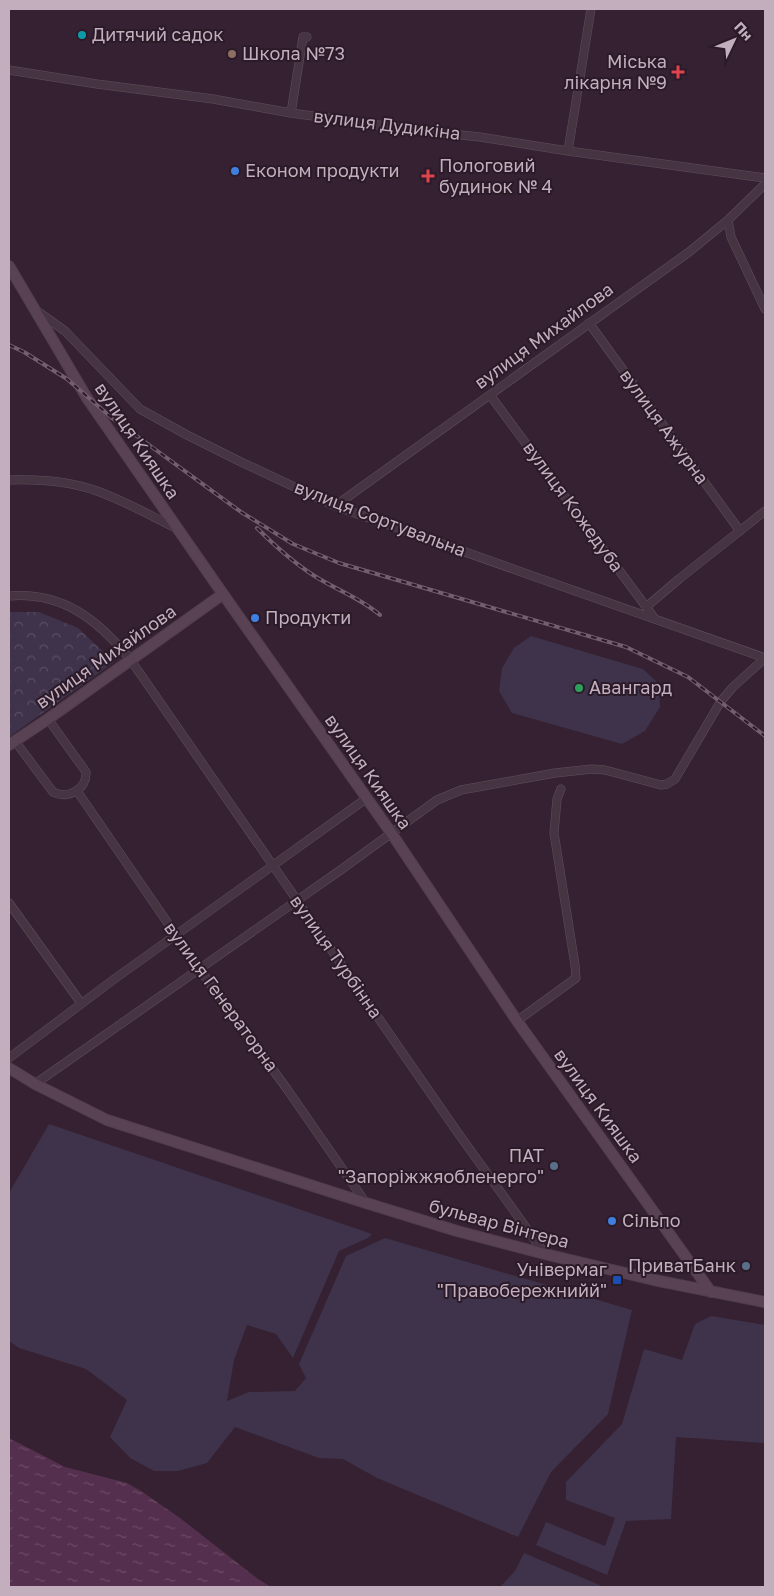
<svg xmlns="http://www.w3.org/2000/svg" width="774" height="1596" font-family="'Golos Text',sans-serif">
<defs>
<pattern id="park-crowns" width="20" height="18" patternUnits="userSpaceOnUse" patternTransform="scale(1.25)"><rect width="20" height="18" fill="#3e334b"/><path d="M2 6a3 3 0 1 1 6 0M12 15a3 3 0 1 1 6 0" fill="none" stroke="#584e63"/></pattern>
<pattern id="water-ripples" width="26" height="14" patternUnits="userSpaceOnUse" patternTransform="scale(1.25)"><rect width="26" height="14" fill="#55304e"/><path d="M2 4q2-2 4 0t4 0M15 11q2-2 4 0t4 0" fill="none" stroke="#6c4b66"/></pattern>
</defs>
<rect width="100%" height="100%" fill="#352131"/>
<path fill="#3e334b" d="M531,636L643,669L659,684L660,707L645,731L622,744L512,713L499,691L502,668L514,648Z
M49,1124L372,1234L368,1238L339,1251L293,1358L276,1334L247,1325L234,1360L227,1401L249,1392L295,1391L306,1378L299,1364L346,1256L385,1238L632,1310L608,1414L551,1472L518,1537L377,1478L343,1459L319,1458L235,1427L207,1463L178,1471H154L130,1458L110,1437L127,1400L86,1369L19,1348L9,1341V1193Z
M711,1316L765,1325V1443L676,1437L671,1519L626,1521L607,1575L536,1545L546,1522L605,1546L615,1518L566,1500V1482L622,1424L644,1349L682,1360L695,1324Z
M524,1553L602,1586V1587H500L515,1571Z"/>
<path fill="url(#park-crowns)" d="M9,612H39L78,628L114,662L9,737Z"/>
<path fill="url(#water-ripples)" d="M9,1438L65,1467L127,1483L141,1491L180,1518L258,1579L271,1587H9Z"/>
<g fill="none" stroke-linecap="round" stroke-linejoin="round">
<g stroke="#614f5d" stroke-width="9">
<path id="street" d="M9,70L97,84L213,99L291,113L422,131L480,137L568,151L765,178
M291,113L303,37H307
M568,151L591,9
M728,220L731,237L765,309
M37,311L65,331L140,409L187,435L239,461L335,506L765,658
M589,323L740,531
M490,395L655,619
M9,480C38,479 69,481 97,491C125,501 151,516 178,529
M335,506L689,252L728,220L765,184
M9,596C63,592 97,619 130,659L458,1133L545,1254
M646,607L679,579L765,511
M15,741L53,792C68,800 87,789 86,772L48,719
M77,791L200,970L287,1089L366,1203
M9,903L81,1003
M517,1021L576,978L575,965L554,833L557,799L561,789
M9,1058L113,980L367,798
M35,1084L342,869L437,800L461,790L555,773L592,769L605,770L661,785L667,784L675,779L721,701L733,687L765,658"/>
</g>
<g stroke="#503e4b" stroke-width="12">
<path id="secondary" d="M9,266L87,398L223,594L392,834L517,1021L711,1292
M9,745L48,719L223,594
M9,1068L35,1084L107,1120L366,1203L457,1231L545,1254L654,1280L765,1302"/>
</g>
<use href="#street" stroke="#463442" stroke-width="8"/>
<use href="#secondary" stroke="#594253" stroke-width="10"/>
<g stroke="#745d6f" stroke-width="4">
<path id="rail" d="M9,345L24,352L67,379L112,418L241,512L293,544L339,563L626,647L688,677L765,736
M257,528C274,545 293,562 313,575C336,590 359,597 380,615"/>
</g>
<use href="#rail" stroke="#2b1a27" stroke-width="2" stroke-dasharray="5.5" stroke-linecap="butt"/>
</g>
<circle fill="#0f9aa8" stroke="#2b1a27" stroke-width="2" cx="82" cy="35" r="5"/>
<circle fill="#8d6e63" stroke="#2b1a27" stroke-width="2" cx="232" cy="54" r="5"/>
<g fill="#e0444e" stroke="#2b1a27" stroke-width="2">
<path d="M675.5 64.5h5v5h5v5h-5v5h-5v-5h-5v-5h5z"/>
<path d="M425.5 168.5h5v5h5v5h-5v5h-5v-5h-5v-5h5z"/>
</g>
<g fill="#3f7fe0" stroke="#2b1a27" stroke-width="2">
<circle cx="235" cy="171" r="5"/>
<circle cx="255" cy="618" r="5"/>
<circle cx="612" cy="1221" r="5"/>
</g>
<circle fill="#2e9e5b" stroke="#2b1a27" stroke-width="2" cx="579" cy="688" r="5"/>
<g fill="#5c6f8a" stroke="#2b1a27" stroke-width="2">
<circle cx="554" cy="1166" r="5"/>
<circle cx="746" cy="1266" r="5"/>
</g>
<rect fill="#1a4fb4" stroke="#2b1a27" stroke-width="2" x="612" y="1275" width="10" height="10" rx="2.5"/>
<g text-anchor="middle" stroke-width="4" stroke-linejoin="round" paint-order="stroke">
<g font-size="18" fill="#c3aebe" stroke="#2b1a27" text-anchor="start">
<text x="92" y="41">Дитячий садок</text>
<text x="242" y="60">Школа №73</text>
<text x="667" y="68" text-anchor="end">Міська<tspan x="667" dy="21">лікарня №9</tspan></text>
<text x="439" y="172">Пологовий<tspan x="439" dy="21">будинок № 4</tspan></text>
<text x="245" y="177">Економ продукти</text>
<text x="265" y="624">Продукти</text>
<text x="589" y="694">Авангард</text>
<text x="544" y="1162" text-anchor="end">ПАТ<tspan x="544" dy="21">"Запоріжжяобленерго"</tspan></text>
<text x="622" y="1227">Сільпо</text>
<text x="736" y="1272" text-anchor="end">ПриватБанк</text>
<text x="607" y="1276" text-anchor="end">Універмаг<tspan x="607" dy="21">"Правобережнийй"</tspan></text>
</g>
<g font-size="18" fill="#c3aebe" stroke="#2b1a27">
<text transform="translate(387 125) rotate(7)" y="6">вулиця Дудикіна</text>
<text transform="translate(544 336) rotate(-36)" y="6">вулиця Михайлова</text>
<text transform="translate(664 427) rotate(54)" y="6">вулиця Ажурна</text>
<text transform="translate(137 441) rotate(56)" y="6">вулиця Кияшка</text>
<text transform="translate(573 507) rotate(54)" y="6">вулиця Кожедуба</text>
<text transform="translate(380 519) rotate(21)" y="6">вулиця Сортувальна</text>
<text transform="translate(106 657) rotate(-35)" y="6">вулиця Михайлова</text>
<text transform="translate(368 772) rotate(55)" y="6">вулиця Кияшка</text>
<text transform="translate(336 957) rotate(55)" y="6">вулиця Турбінна</text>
<text transform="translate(221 997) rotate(54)" y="6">вулиця Генераторна</text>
<text transform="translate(598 1106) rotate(54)" y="6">вулиця Кияшка</text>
<text transform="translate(499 1224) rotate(15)" y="6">бульвар Вінтера</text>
</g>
</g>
<rect width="774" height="1596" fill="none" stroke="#c3aebe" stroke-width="20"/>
<g transform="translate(734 40) rotate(47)" stroke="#2b1a27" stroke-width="4" paint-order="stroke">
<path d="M0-4L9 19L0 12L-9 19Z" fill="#c3aebe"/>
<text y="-8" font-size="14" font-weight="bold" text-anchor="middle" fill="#c3aebe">Пн</text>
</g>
</svg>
